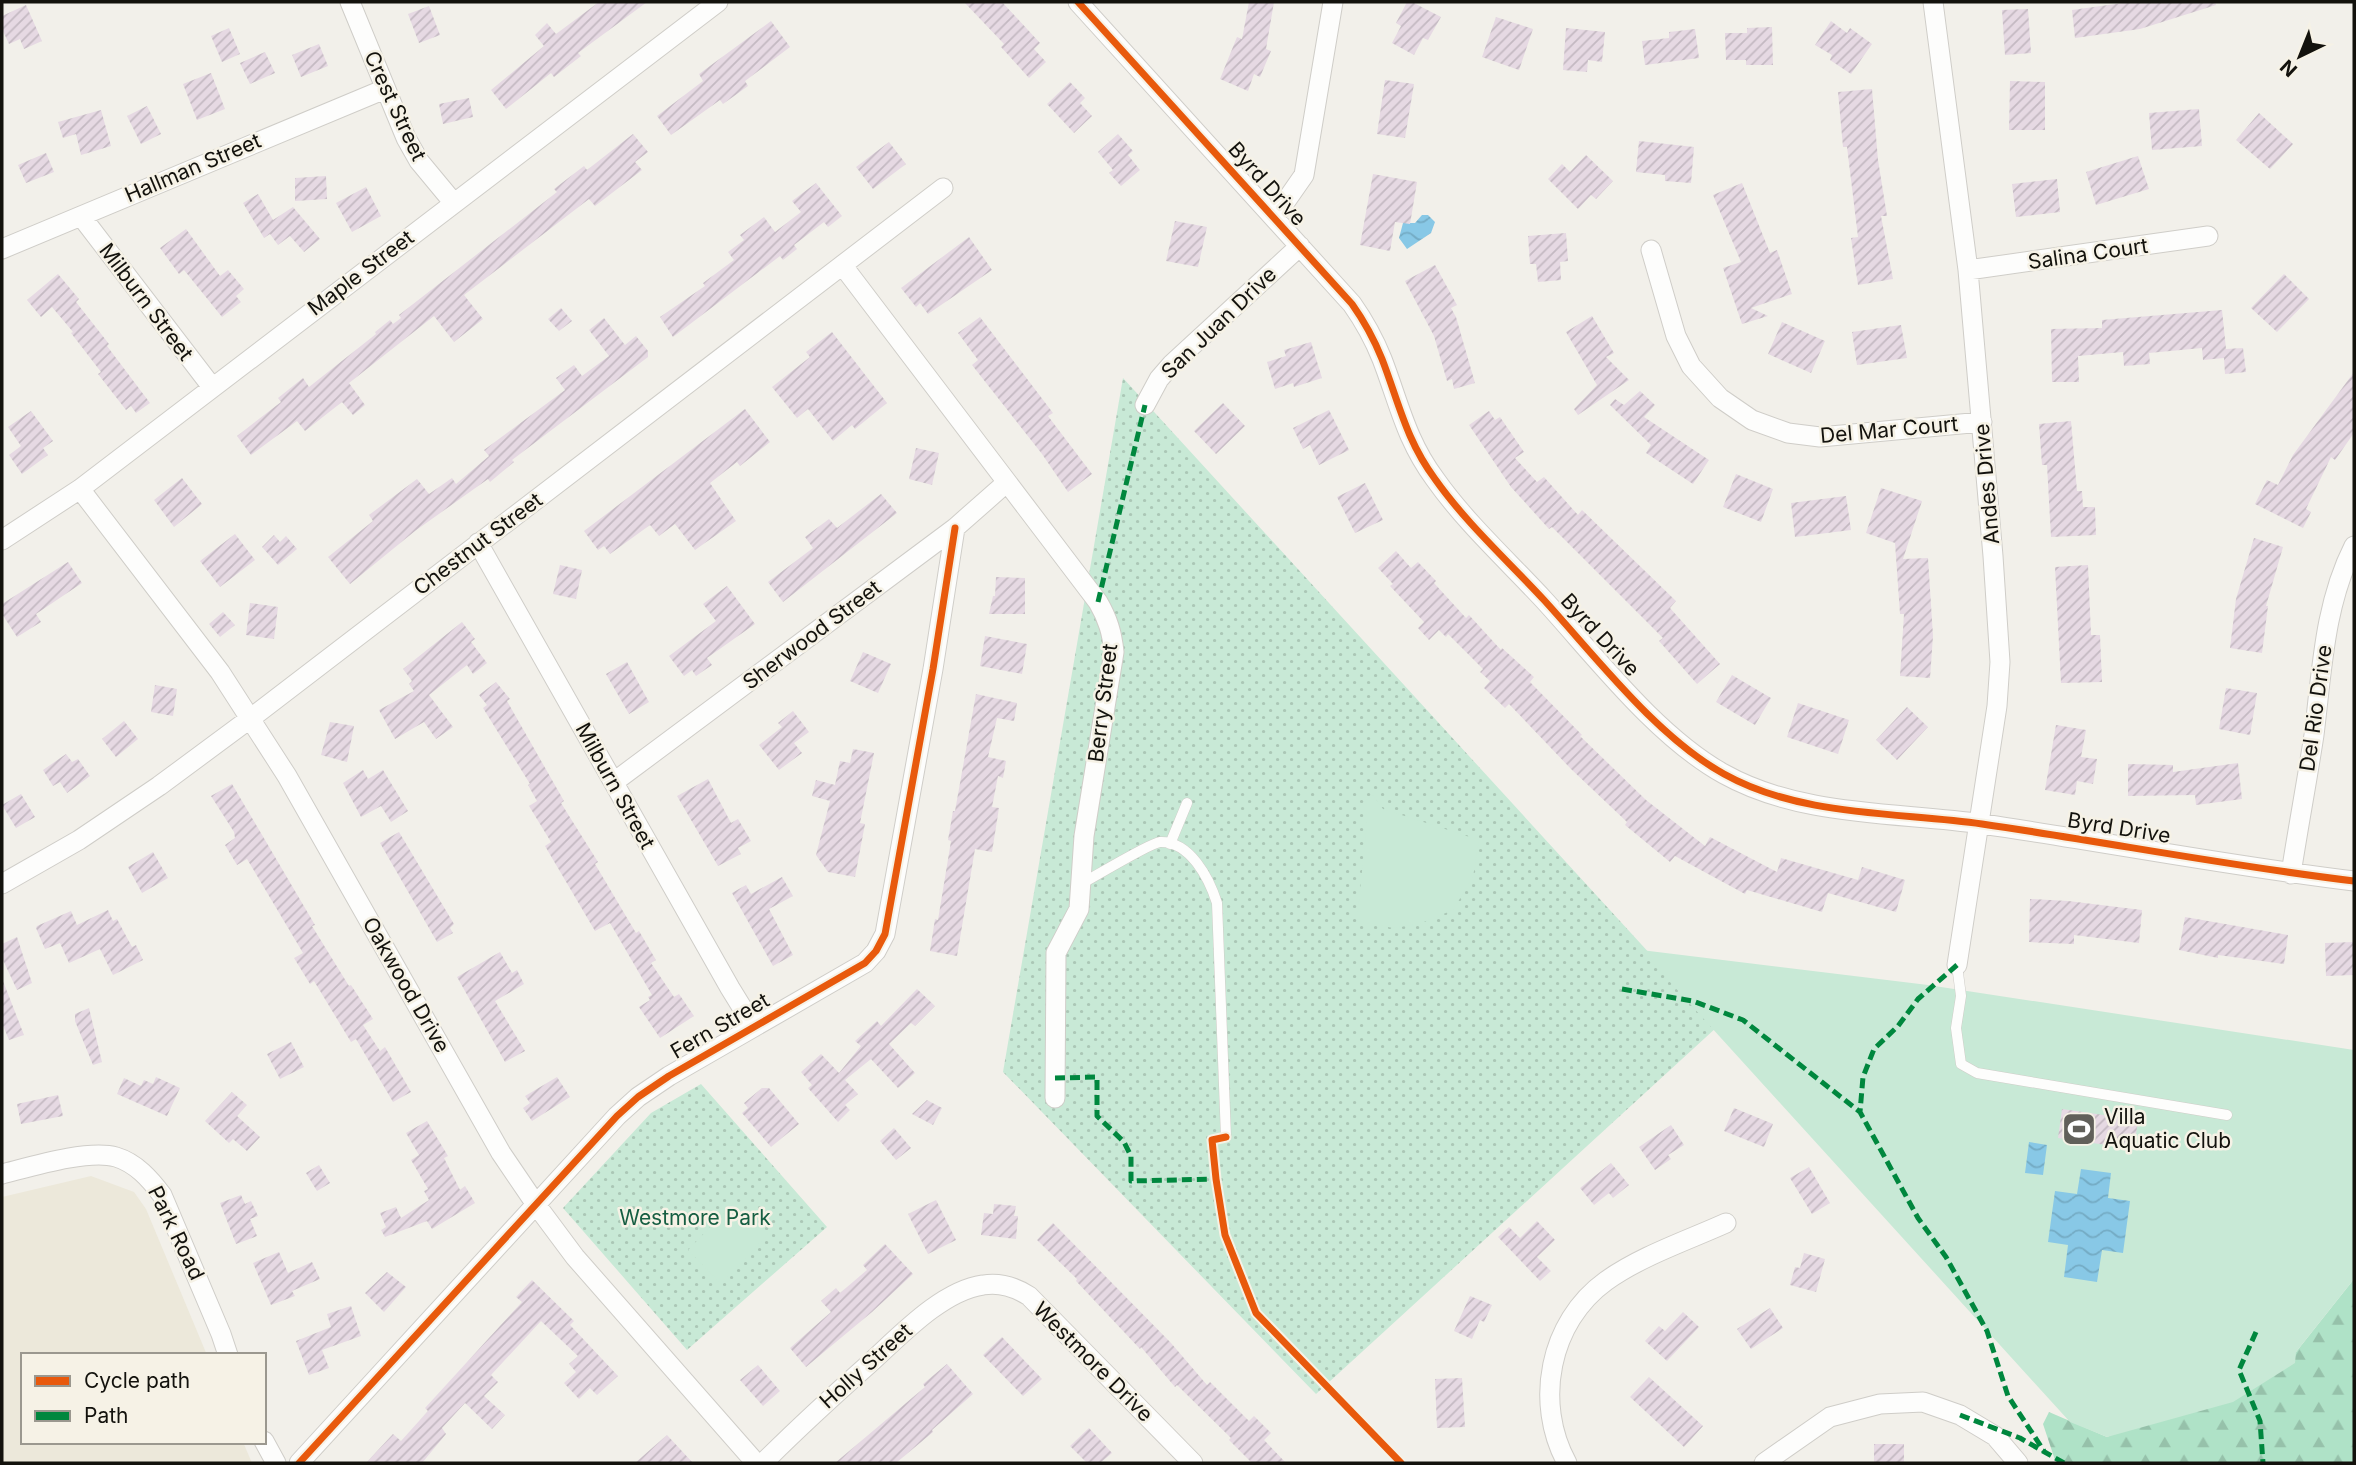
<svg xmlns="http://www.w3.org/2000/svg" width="2356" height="1465" font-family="Inter,sans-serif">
<defs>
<pattern id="green-dots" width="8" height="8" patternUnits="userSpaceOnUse" patternTransform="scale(1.75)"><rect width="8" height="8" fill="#c8e9d6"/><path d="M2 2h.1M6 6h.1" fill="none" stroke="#abc7b6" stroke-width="1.8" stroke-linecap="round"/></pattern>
<pattern id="forest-firs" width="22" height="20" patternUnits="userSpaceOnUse" patternTransform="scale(1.75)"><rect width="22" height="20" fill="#afe2c7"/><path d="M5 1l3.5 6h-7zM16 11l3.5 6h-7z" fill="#96c1aa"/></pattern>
<pattern id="water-waves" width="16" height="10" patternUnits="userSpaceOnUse" patternTransform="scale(1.75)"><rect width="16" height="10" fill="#88c8e6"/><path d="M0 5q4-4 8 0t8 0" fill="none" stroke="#74abc4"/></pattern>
<pattern id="building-hatch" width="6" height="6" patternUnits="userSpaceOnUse" patternTransform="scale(1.75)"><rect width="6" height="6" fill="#e6d9e3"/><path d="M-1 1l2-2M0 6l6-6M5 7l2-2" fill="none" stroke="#c4b9c2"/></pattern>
</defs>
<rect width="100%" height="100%" fill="#f2f0ea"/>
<path fill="#ece8da" d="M91,1176L134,1192L146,1209L207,1355H23V1442H243L252,1463H2V1197Z"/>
<path fill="url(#green-dots)" d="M1123,378L1717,1027L1316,1394L1003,1072Z
M701,1084L827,1227L687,1350L563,1208L651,1113Z"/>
<path fill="url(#forest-firs)" d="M2354,1279V1463H2056L2043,1424L2049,1412L2107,1437L2296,1352Z"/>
<path fill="#c8e9d6" d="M1373,795L1383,809L1479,840L1473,877L1453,910L1419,924L1393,928L1357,921L1367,822L1359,806Z
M1641,950L1928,985L2354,1050V1279L2296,1352L2295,1363L2233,1402L2107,1437L2070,1422Z
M736,1200L768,1234L721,1284L688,1250Z"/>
<path fill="url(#water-waves)" d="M1422,215H1428L1435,222L1431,233L1407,249L1399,238L1403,223H1415Z
M2029,1142L2047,1145L2043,1175L2025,1173Z
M2081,1169L2111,1173L2108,1198L2130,1201L2123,1253L2102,1250L2097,1282L2064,1277L2068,1245L2048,1242L2055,1191L2077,1194Z"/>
<path fill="url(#building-hatch)" d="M599,2H647L578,53L581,56L554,77L551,73L506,109L491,90L544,46L535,35L547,23L556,34Z
M964,2H1002L1040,43L1034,49L1046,62L1029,78L1001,47L1004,44Z
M1249,2H1274L1266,49L1271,51L1260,77L1254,74L1248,91L1220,79L1237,37L1242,39Z
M1407,2H1412L1441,17L1428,40L1423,38L1414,55L1392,43L1401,26L1396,23Z
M2130,2H2215L2216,5L2140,29L2075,38L2072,10Z
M26,5L42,41L24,49L20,39L9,44L2,29V16Z
M429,6L440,35L419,43L408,14Z
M2028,9L2031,53L2005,55L2002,10Z
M1496,17L1533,29L1519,70L1482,57Z
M771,21L790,47L745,81L748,86L723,104L720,100L671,135L657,116L703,81L699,74Z
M1831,21L1847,33L1850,28L1872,44L1851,74L1830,60L1832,55L1815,45Z
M1772,27L1773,65H1746V60H1726L1725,33H1747V28Z
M229,28L240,54L222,62L211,36Z
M1566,28L1605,32L1602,62L1588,60L1587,72L1563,70Z
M1695,29L1699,58L1645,65L1642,41L1669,38V32Z
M319,44L328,66L301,77L292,55Z
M265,52L275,73L250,84L240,63Z
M211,73L225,109L197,120L183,84Z
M1385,80L1414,84L1405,138L1377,134Z
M2010,81L2045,82V130H2009Z
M1070,82L1085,98L1080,103L1092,116L1074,133L1047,104Z
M1872,89L1878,160L1887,216H1881L1893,279L1858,285L1851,238L1858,237L1847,147H1843L1838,92Z
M469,98L473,117L443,124L439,104Z
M147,106L161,134L141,144L127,116Z
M2199,109L2202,146L2152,150L2149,113Z
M101,110L111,146L81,155L76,134L63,138L58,122Z
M2259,113L2293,144L2270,169L2236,140Z
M633,134L648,152L635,162L642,170L595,206L589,199L464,295L483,319L454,342L434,316L349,383L365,405L353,415L342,402L305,431L297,421L251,455L237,436L281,402L278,398L303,378L309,387L376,334L375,332L390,320L393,324L401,318L399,315L557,192L554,189L584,166L587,170Z
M1118,134L1133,151L1128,155L1140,170L1121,186L1109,173L1113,170L1098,152Z
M1639,141L1694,147L1691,183L1665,181V175L1636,172Z
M889,142L906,164L873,189L856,167Z
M46,153L54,172L26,183L18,165Z
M1586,155L1613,181L1596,199L1591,195L1578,209L1548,179L1562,164L1570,172Z
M2138,156L2149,189L2096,205L2086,172Z
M1373,174L1417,182L1410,224L1395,222L1390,251L1360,245Z
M326,176L327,199L295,201V178Z
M2057,179L2060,212L2016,217L2012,184Z
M816,183L842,216L828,227L824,222L794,245L797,249L783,260L780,256L673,337L660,317L705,286L703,283L734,260L728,252L744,240L740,235L764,217L775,232L801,212L792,201Z
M1742,183L1770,253L1777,250L1792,294L1751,308L1768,316L1742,324L1723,268L1741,262L1713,195Z
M366,187L381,216L352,232L336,203Z
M258,194L273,220L293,207L320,239L304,252L290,236L278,245L270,234L264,238L243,203Z
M1175,221L1207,227L1198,267L1166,261Z
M186,229L220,276L228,270L244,289L236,296L241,302L222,317L184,270L179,274L160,248Z
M1566,233L1568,261L1560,262L1561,280L1538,282L1536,264H1530L1528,236Z
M969,237L992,270L928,314L920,303L916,307L901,288Z
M1435,265L1457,305L1451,308L1456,317L1475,383L1454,389L1452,379L1447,381L1434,336L1405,281Z
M58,274L79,299L76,302L109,344L107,346L150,403L136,413L131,406L126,410L98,374L101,372L71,333L73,332L52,307L41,317L27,300Z
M2284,274L2309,299L2277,332L2251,308Z
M561,308L572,321L559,331L548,319Z
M2222,310L2226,349L2243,348L2246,372L2225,374L2224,358L2203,360L2202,348L2149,353L2150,364L2124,366L2123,352L2078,356L2079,382H2052L2051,329L2102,328V320Z
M1592,316L1614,353L1606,357L1629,380L1578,415L1574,409L1597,385L1566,332Z
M980,317L1053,413L1048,416L1092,474L1068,492L1042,454L972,365L978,360L958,333Z
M604,318L625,345L636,336L648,351V357L512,460L514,462L490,482L488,479L415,531L350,584L328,557L373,521L369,515L417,479L429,494L452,478L456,484L489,456L484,450L565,390L556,378L574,365L582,376L609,356L589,330Z
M1782,322L1825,341L1811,373L1768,354Z
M1901,325L1907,358L1857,365L1852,332Z
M832,332L887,403L855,429L852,425L833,441L808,409L797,418L772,387L810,357L806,352Z
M1311,342L1322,378L1294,387L1293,383L1275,389L1267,362L1286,356L1284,350Z
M2354,372V433L2335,460L2331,457L2306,509L2311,512L2303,528L2255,504L2267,480L2278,485L2293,455Z
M1640,391L1655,405L1644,417L1709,460L1693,484L1646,453L1651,445L1610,405L1615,399L1624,405Z
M1223,403L1245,426L1216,454L1194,431Z
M745,409L770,442L740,466L737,462L710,483L736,521L695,550L675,524L659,536L650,525L610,554L604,546L598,550L584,531Z
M1329,410L1349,450L1319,465L1310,445L1303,449L1293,428Z
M31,411L53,441L43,448L48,455L22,474L9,455L21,446L8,427Z
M1489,411L1495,420L1500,417L1524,452L1515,458L1537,482L1544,477L1578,515L1582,510L1676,601L1670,608L1720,664L1697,684L1659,641L1663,638L1552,527L1549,529L1511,487L1469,425Z
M2071,421L2077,491H2082L2083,507H2095L2096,535L2051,537L2047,465H2042L2039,424Z
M916,448L939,453L932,485L909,479Z
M1736,474L1773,489L1761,522L1723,507Z
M182,478L202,504L174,527L154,500Z
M1365,483L1383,520L1355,533L1337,497Z
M1881,488L1922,501L1903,559L1928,558L1933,636L1930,678L1900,676L1904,614H1900L1895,543L1866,533Z
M881,494L897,513L783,602L768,582L813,548L805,537L829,519L837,528Z
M1846,496L1851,530L1795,537L1791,503Z
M235,534L255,560L220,587L200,561Z
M274,535L280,542L286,536L297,549L278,565L262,547Z
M2254,538L2283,547L2266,606H2268L2262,653L2230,648L2236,599Z
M1396,551L1411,568L1418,562L1436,581L1434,583L1466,618L1469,615L1501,650L1502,648L1534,677L1530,682L1582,735L1580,736L1646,800L1705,846L1710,837L1777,872L1781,858L1858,880L1862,867L1905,880L1896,912L1828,893L1822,912L1747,890L1745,894L1675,856L1670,862L1625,825L1627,822L1571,769L1509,704L1505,708L1484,688L1490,681L1480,672L1483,669L1448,634L1446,637L1439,630L1429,640L1418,628L1424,622L1390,586L1393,584L1378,568Z
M68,562L82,583L36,614L41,622L17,637L2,614V604Z
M560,565L582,570L576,599L553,594Z
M2088,565L2091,635H2100L2102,682L2061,683L2055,567Z
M996,577L1025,578V614H989L993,596H995Z
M727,586L755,624L707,658L712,665L696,676L692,670L684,676L669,656L716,621L703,604Z
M250,603L278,607L274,639L246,635Z
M223,612L235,625L220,637L209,624Z
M462,622L475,639L471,642L487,663L473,674L467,665L429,695L453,727L436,739L424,722L395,739L379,710L414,691L409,684L412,681L403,669Z
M985,636L1027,644L1022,674L980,666Z
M863,652L891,664L878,693L850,681Z
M627,662L649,702L629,714L606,674Z
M1732,675L1771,698L1755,725L1716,702Z
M496,682L510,699L507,701L564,801L561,803L598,862L595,864L636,933L639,931L656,960L651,963L674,997L679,994L694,1016L660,1038L639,1007L650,1000L648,997L652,995L610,923L595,931L545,846L551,842L529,806L537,801L528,785L530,784L483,708L487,705L479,695Z
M155,685L177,689L173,716L151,712Z
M2226,688L2257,693L2250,735L2219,729Z
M976,694L1017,703L1014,721L997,718L988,757L1006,761L1003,778L998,776L992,807L999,808L992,852L975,849L957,956L930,951L935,919L938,920L951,841L948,840L953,811H955Z
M1798,703L1849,720L1838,754L1787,737Z
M1907,707L1928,727L1897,760L1876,740Z
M793,711L809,732L794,743L802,753L779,770L759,745L782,727L778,723Z
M124,721L138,739L116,757L102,739Z
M330,722L354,726L347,762L321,755Z
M2056,725L2086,730L2081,757L2097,759L2093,784L2077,781L2075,795L2045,790Z
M853,749L874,753L860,823L865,824L855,877L828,872L816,855L830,801L812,796L816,780L835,785L840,761L850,763Z
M66,754L72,762L78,759L90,776L67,793L60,782L53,786L43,770Z
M2238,763L2242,799L2196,805L2195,795L2128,796V764L2173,765V772Z
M363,770L368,779L383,770L408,811L391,822L381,806L361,817L343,783Z
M708,779L731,823L738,819L751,841L738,848L741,854L718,866L677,796Z
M232,784L315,925L312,926L349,986L351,985L373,1019L363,1025L380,1051L385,1047L411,1092L393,1102L356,1039L351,1042L314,981L310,984L294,958L303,953L247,859L237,865L225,845L235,838L234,832L211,796Z
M21,794L35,817L16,828L2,805Z
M399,832L454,924L450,928L453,933L437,942L380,843Z
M153,852L168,878L142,893L128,867Z
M782,877L793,896L769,909L793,955L773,966L732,893L746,885L751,894Z
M2030,899L2068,901L2142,910L2139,943L2074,935V944L2029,942Z
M108,910L113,921L117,919L132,947L136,945L143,960L113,975L100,949L69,963L60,943L45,949L36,928L37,926L71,911L77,925Z
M2185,917L2288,935L2284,964L2218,955V958L2179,950Z
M17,937L32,983L17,990L2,958V944Z
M2354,942V975L2326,976L2325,943Z
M500,952L512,973L517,970L524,984L495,1001L525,1051L505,1062L457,977Z
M3,981L24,1035L9,1040L2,1023Z
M917,989L935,1006L915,1026L911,1023L889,1044L915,1073L898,1088L871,1059L845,1080L858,1094L845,1105L850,1110L838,1122L808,1088L812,1085L801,1072L821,1054L839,1073L861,1046L855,1041L877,1021L881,1026Z
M89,1008L102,1062L93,1065L75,1021V1014Z
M291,1042L304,1067L280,1079L267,1054Z
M156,1077L180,1088L167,1116L117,1094L124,1078L141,1086L144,1080L153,1084Z
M557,1077L570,1097L532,1121L523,1108L530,1103L525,1096Z
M762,1088H769L799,1124L771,1147L742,1113L748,1108L744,1103Z
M232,1092L247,1105L237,1116L260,1137L247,1151L233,1139L229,1143L205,1121Z
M58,1095L63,1116L21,1124L17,1104Z
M927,1100L942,1108L933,1125L912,1114Z
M1734,1108L1773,1124L1764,1147L1724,1131Z
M2062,1109L2138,1120L2134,1149L2058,1138Z
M427,1121L448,1156L444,1158L460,1190L465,1186L475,1203L432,1229L427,1221L385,1237L381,1230L386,1227L380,1213L396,1207L401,1218L429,1200L424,1191L428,1189L411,1160L419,1155L406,1133Z
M1671,1125L1684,1145L1668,1155L1671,1159L1655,1170L1639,1147Z
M894,1128L911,1148L896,1160L880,1141Z
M1611,1163L1629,1185L1613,1198L1609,1193L1594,1205L1580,1188Z
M319,1165L330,1183L317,1191L306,1173Z
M1809,1167L1830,1203L1812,1214L1790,1178Z
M241,1195L245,1204L251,1201L258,1216L250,1219L257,1236L236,1244L220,1203Z
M936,1200L956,1240L928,1254L908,1214Z
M994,1204L1016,1206L1014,1216H1018L1016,1239L981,1235L984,1213L993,1214Z
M1537,1221L1555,1240L1537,1257L1551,1271L1540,1281L1498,1237L1509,1227L1520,1238Z
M1053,1223L1171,1343L1207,1385L1210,1382L1249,1421L1254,1416L1271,1433L1264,1440L1286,1463H1252L1229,1440L1231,1438L1177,1385L1175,1387L1141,1347L1140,1349L1076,1281L1077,1279L1037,1240Z
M885,1244L913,1274L872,1312L806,1367L790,1348L831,1312L821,1301L836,1288L840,1293L867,1270L863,1265Z
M279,1252L288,1273L312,1262L320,1279L292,1291L295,1296L271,1305L253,1263Z
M1804,1253L1825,1259L1816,1292L1790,1285L1795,1267L1800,1268Z
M387,1272L406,1287L384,1312L365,1293Z
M532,1280L574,1321L570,1325L618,1376L597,1395L590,1388L579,1399L564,1383L576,1372L569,1364L578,1356L541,1321L491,1375L498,1382L484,1396L505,1415L492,1429L465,1403L442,1428L446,1434L422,1463H366L393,1434L401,1441L428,1411L425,1408L522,1302L516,1297Z
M1470,1296L1492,1305L1484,1322L1480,1320L1472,1339L1454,1331Z
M351,1306L361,1336L322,1350L329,1368L309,1375L296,1341L331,1327L327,1314Z
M1770,1308L1783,1328L1751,1349L1737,1329Z
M1683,1312L1699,1327L1667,1361L1645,1341L1659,1326L1665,1331Z
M1002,1337L1042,1379L1023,1396L983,1355Z
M947,1364L973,1394L932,1430L933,1432L896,1463H835L925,1387L923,1384Z
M758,1365L780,1391L763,1406L740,1380Z
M1649,1377L1703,1426L1684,1447L1630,1397Z
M1462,1378L1465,1427L1437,1428L1435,1379Z
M1089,1428L1112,1453L1100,1463H1087L1070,1446Z
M667,1435L693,1463H635Z
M1874,1444H1904V1463H1874Z"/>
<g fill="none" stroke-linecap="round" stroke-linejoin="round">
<g stroke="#cfcdc8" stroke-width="11">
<path id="lane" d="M1170,844L1187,803
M1081,884C1094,877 1150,843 1160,842C1190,841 1209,878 1217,903L1226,1137
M1957,965L1961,996L1956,1028L1961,1064L1977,1073L2227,1115"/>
</g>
<g stroke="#cfcdc8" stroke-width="21">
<path id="street" d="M350,2L406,138L419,161L453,202
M1078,2L1352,304C1364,321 1374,339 1382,359C1399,403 1406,440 1435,479C1466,523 1508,561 1544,600C1596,657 1657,737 1724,774C1801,817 1897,812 1982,824C2106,842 2229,866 2354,881
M1933,2L1968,270L1993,556L2000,662L1997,706L1957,965
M81,216L212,387
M1274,218L1304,175L1333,2
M2,249L385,89
M1651,250L1676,336L1691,366L1720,398L1752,420L1788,433L1820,437L1982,422
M843,266L1098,602C1108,619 1112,633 1114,652L1084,836L1079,909L1056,953L1055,1098
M1968,270L2208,236
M1145,405L1159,379L1172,364L1300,246
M80,489L220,672L287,776L501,1153L537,1206L575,1257L756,1463
M2,540L80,489L718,2
M478,543L730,988L754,1027
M614,782L955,528L1006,483
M2291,874C2298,828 2307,781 2314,735C2322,671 2324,605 2354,546
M2,884L79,840L159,786L251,718L943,188
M2,1174C30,1167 88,1149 116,1157C136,1163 150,1179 162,1195L221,1334L228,1355
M264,1441L276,1463
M299,1463L617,1116L638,1097L669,1076L865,963L876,951L885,934L933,669L955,528
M763,1463C797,1429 833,1396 869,1364C899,1337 941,1291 983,1285C1000,1282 1015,1287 1029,1296L1193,1463
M1567,1463C1534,1403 1549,1322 1606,1281C1641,1256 1686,1241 1726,1223
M1764,1463L1830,1417L1880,1404L1923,1402L1960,1415L1995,1436L2018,1463"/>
</g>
<use href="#lane" stroke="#fdfdfc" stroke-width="10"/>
<use href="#street" stroke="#fdfdfc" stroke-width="19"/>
<path stroke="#00873e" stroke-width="5" stroke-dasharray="10 5" stroke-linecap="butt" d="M1098,602L1145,405
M1957,965L1918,999L1898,1026L1874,1049L1863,1077L1860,1112L1918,1218L1946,1257L1987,1331L2008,1396L2044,1451
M1622,989L1693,1001L1743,1020L1860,1112
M1055,1078L1097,1077V1116L1124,1142L1131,1156V1181L1216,1179
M2256,1332L2239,1370L2260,1421L2263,1463
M1960,1415L2020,1438L2064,1463"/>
<g stroke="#f6f2e6" stroke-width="11">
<path id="cycleway" d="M1078,2L1352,304C1364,321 1374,339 1382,359C1399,403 1406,440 1435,479C1466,523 1508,561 1544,600C1596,657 1657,737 1724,774C1801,817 1897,812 1982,824C2106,842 2229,866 2354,881
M1226,1137L1212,1140L1216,1179L1225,1235L1256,1313L1401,1463
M299,1463L617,1116L638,1097L669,1076L865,963L876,951L885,934L933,669L955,528"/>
</g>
<use href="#cycleway" stroke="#e8590c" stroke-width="7"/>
</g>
<defs>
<g id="stadium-square" transform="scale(1.75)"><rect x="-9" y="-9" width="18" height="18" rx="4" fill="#61605a" stroke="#f6f2e6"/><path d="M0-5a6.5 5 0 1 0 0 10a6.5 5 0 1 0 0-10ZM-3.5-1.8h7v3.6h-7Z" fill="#fff"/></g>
</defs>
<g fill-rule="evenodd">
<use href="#stadium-square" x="2079" y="1129"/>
</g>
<g text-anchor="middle" stroke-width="5" stroke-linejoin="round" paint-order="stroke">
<g font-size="21" fill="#13120d" stroke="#f6f2e6">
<text transform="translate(395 106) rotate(65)" y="7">Crest Street</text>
<text transform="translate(193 168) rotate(-23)" y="7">Hallman Street</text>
<text transform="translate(1267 184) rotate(48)" y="7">Byrd Drive</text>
<text transform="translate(2088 254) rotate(-8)" y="7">Salina Court</text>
<text transform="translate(361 273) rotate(-37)" y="7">Maple Street</text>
<text transform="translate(146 302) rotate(53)" y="7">Milburn Street</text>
<text transform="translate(1219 323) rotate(-44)" y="7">San Juan Drive</text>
<text transform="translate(1889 430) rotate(-5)" y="7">Del Mar Court</text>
<text transform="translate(1987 484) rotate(-95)" y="7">Andes Drive</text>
<text transform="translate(478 544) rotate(-37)" y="7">Chestnut Street</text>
<text transform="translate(812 635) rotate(-37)" y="7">Sherwood Street</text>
<text transform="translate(1600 635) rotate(47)" y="7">Byrd Drive</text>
<text transform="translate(1103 703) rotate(-83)" y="7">Berry Street</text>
<text transform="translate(2316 708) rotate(-82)" y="7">Del Rio Drive</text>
<text transform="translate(615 786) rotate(61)" y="7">Milburn Street</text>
<text transform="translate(2119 828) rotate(9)" y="7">Byrd Drive</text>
<text transform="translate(406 985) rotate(60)" y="7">Oakwood Drive</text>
<text transform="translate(720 1026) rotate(-30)" y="7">Fern Street</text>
<text transform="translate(176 1233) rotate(64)" y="7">Park Road</text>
<text transform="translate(1093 1362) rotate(45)" y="7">Westmore Drive</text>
<text transform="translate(866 1366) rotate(-42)" y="7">Holly Street</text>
</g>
<g font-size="21" fill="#13120d" stroke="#f6f2e6" text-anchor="start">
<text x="2104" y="1124">Villa<tspan x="2104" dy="24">Aquatic Club</tspan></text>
</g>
<g font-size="21" fill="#165e42" stroke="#f6f2e6">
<text x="695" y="1225">Westmore Park</text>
</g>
</g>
<rect width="2356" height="1465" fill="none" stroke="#13120d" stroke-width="7"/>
<rect x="21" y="1353" width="245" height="91" fill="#f6f2e6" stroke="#9b988f" stroke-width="2"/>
<rect x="35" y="1376" width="35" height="10" fill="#e8590c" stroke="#9b988f" stroke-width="2"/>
<text x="84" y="1388" font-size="21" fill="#13120d">Cycle path</text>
<rect x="35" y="1411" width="35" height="10" fill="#00873e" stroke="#9b988f" stroke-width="2"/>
<text x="84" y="1423" font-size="21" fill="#13120d">Path</text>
<g transform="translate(2300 56) rotate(223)" stroke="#f6f2e6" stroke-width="5" paint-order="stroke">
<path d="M0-5L12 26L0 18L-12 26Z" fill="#13120d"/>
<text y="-10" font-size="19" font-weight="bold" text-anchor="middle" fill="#13120d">N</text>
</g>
</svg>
